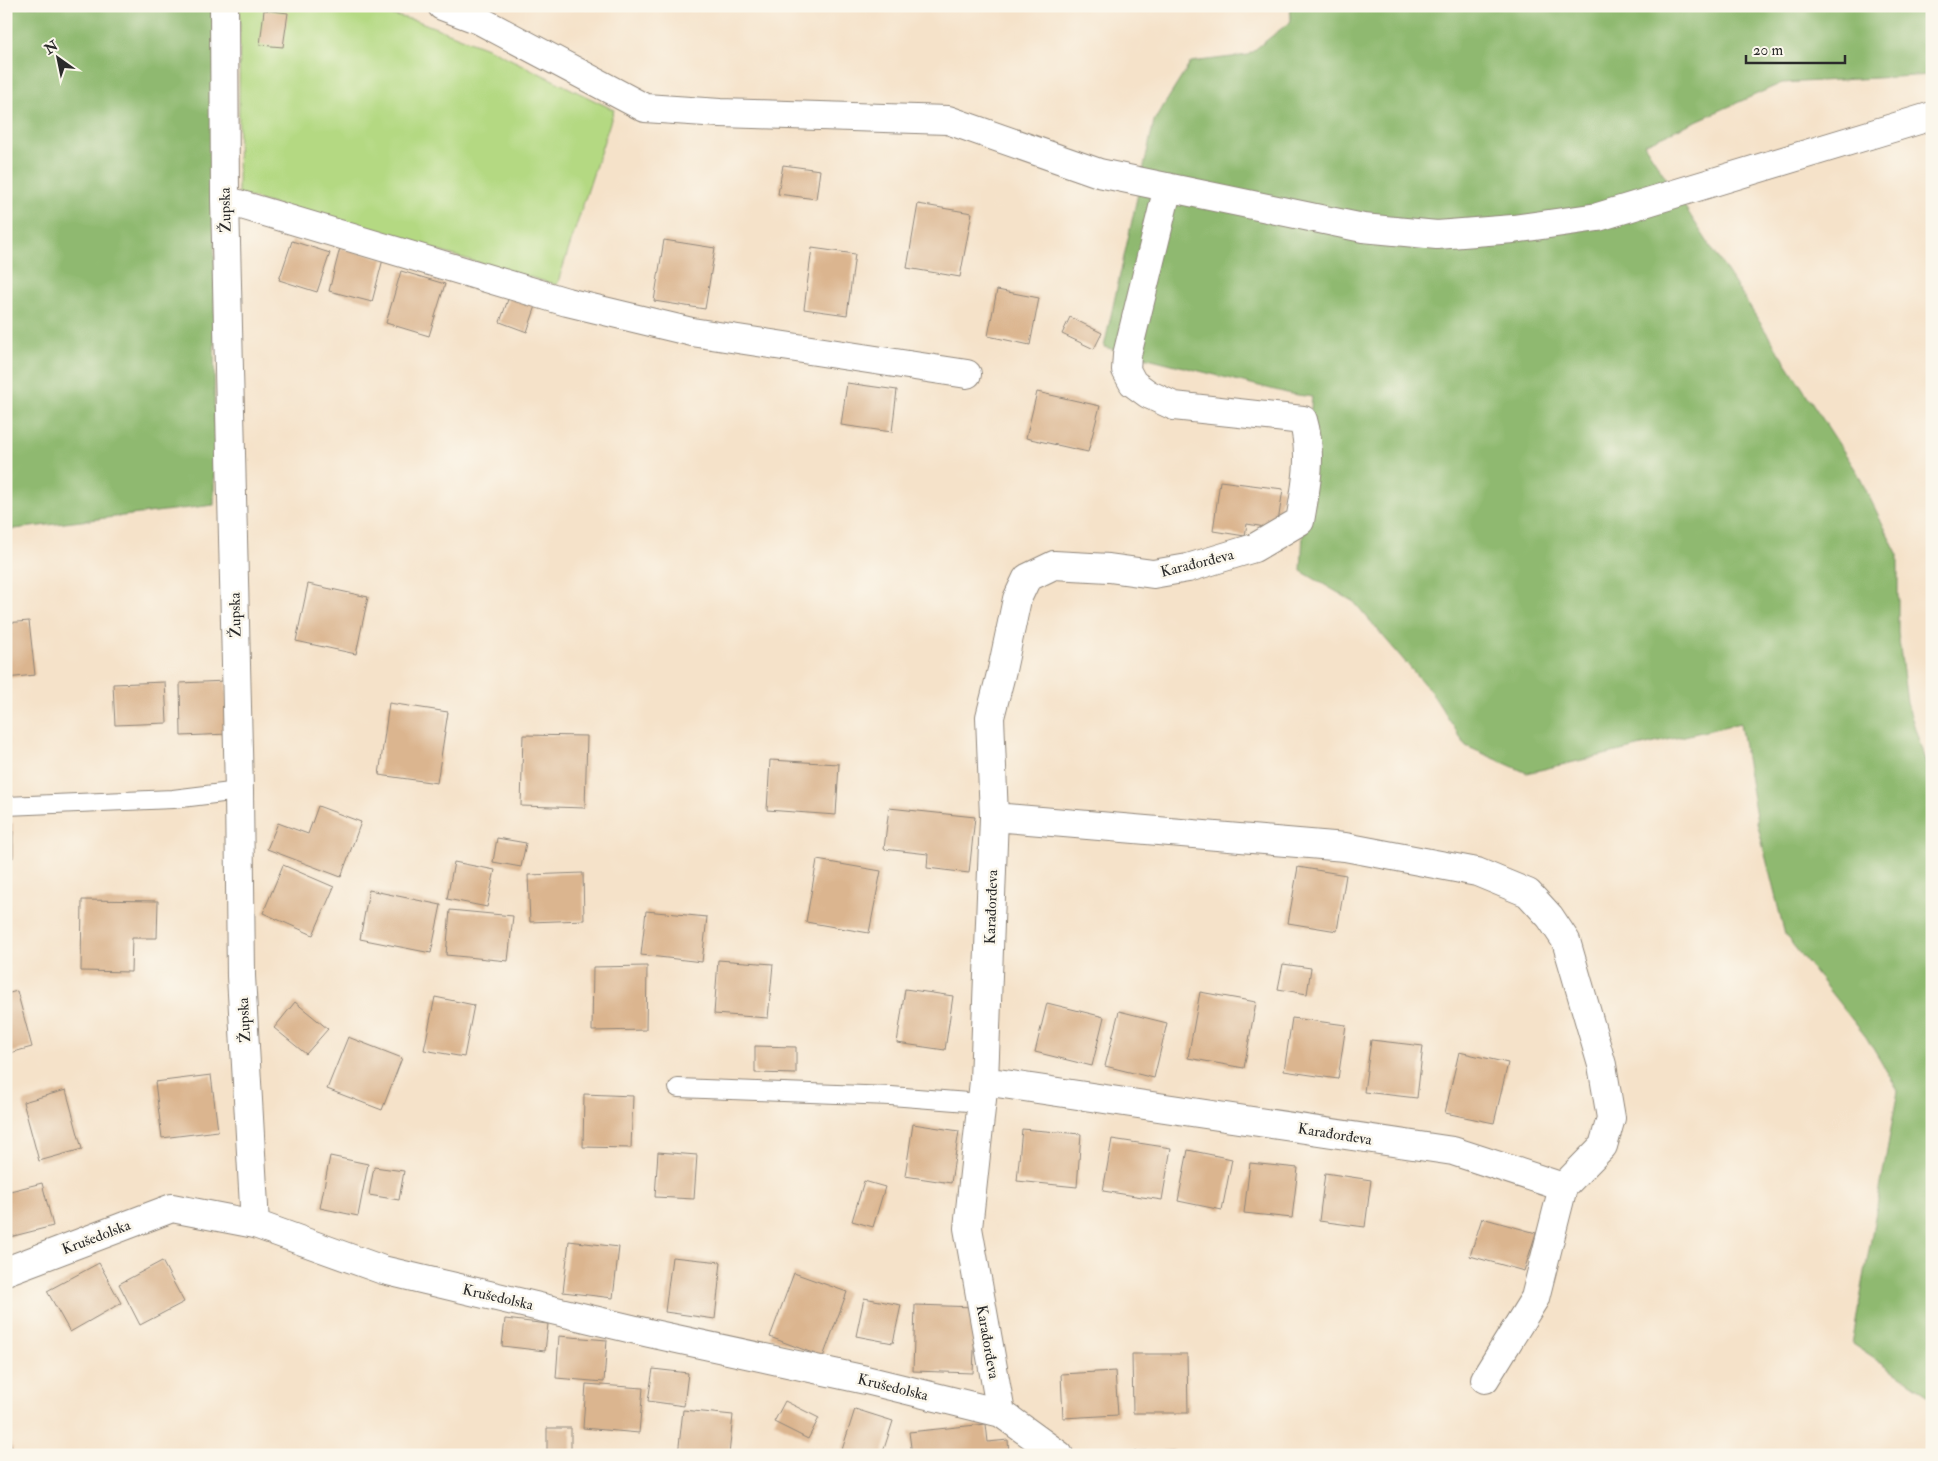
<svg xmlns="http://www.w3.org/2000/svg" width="1938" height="1461" font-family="'IM FELL Double Pica',serif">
<rect width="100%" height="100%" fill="#fbf7ec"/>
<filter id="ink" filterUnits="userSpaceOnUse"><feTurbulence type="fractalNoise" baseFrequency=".02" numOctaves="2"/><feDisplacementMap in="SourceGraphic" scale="10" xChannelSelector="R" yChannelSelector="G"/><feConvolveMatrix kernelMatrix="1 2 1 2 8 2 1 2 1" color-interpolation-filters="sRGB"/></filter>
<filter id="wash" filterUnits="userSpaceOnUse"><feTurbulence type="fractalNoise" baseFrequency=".0096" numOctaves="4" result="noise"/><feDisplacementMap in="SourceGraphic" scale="20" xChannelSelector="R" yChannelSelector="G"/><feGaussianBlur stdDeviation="1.12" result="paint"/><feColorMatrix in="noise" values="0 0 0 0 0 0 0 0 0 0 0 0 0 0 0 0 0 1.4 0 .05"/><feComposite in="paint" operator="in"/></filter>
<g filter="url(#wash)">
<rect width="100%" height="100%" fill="#f5e2c9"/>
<path fill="#b4d982" stroke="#708256" d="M352,6L418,21L490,49L614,110L557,285L238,194L240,7Z"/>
<path fill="#8fb970" stroke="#5d724e" d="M6,6H215L214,505L6,530Z
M1290,6H1932V75L1782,83L1644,144L1857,472L1898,555V632L1907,703L1932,782V1397L1852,1344L1898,1090L1866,1037L1785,935L1757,822L1740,723L1527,773L1466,746L1431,692L1354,602L1301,571L1308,437L1312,397L1291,394L1104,347L1154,121L1191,62L1248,55L1291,21Z"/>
<g id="blocks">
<path fill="#dbb58f" d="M264,10L288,13L283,47L260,45Z
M783,165L820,170L816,199L778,194Z
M918,204L972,213L960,277L907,268Z
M664,240L715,248L705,309L654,301Z
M292,241L330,253L317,292L279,280Z
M340,248L383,259L372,302L329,291Z
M812,248L855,254L847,315L804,309Z
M401,271L445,284L429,336L386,323Z
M997,290L1039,298L1030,345L988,336Z
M511,291L538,300L527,332L500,322Z
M1070,317L1102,333L1094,349L1062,334Z
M847,383L897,390L892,432L841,425Z
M1037,392L1100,406L1088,452L1026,438Z
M1220,481L1283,489L1277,529L1247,524L1245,536L1213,531Z
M308,584L368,597L356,654L296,641Z
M29,621L35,675L6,678V623Z
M226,681L228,734L181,736L180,683Z
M165,682L167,723L115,725L113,684Z
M389,703L448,712L437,783L379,775Z
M523,735L587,736L585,808L521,806Z
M770,760L839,764L836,815L767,810Z
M318,806L361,822L341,877L267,849L278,823L308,834Z
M889,808L975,817L969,873L927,868L928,854L884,849Z
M6,823H13V858H6Z
M497,838L526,843L521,867L493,862Z
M817,860L881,871L869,933L806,922Z
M454,862L495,870L487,907L447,899Z
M283,865L334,887L313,935L263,913Z
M1298,867L1346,875L1337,931L1288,923Z
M583,873L584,920L530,922L528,875Z
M369,890L441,905L431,953L360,939Z
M82,900L158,901L157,938H132L131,972L81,971Z
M450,910L513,916L508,961L446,955Z
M646,911L707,917L702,962L641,955Z
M718,960L773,964L768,1018L714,1014Z
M1283,964L1311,968L1307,994L1278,989Z
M647,966L646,1030L592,1031L593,967Z
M905,989L953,996L945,1050L897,1043Z
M17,991L32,1047L6,1054V994Z
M1200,992L1256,1002L1244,1068L1188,1058Z
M435,997L474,1005L464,1057L424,1050Z
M295,1002L328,1029L306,1054L274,1028Z
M1047,1003L1104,1017L1092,1066L1035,1052Z
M1119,1011L1167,1023L1154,1078L1105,1066Z
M1292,1018L1346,1025L1338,1079L1284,1071Z
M348,1037L402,1058L382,1110L327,1089Z
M1371,1040L1423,1046L1417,1098L1364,1092Z
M755,1046L796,1047V1074L755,1073Z
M1459,1052L1508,1063L1494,1123L1445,1113Z
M211,1075L218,1131L162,1138L155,1082Z
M66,1090L82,1149L39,1161L23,1102Z
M584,1094L633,1096L631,1148L583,1147Z
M913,1124L959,1131L951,1183L905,1176Z
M1022,1129L1081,1134L1077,1187L1017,1181Z
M1112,1139L1171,1148L1162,1200L1103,1191Z
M1188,1150L1232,1159L1222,1210L1178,1201Z
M658,1152L697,1155L694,1199L655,1197Z
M330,1156L368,1164L358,1216L320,1208Z
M1250,1163L1298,1168L1292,1218L1244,1213Z
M374,1167L404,1171L399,1200L369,1195Z
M1325,1173L1371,1180L1365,1227L1319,1221Z
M864,1181L885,1187L873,1227L852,1221Z
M42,1183L53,1226L6,1238V1192Z
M1482,1218L1536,1233L1524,1271L1470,1256Z
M569,1241L619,1247L613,1298L563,1292Z
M672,1257L721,1262L715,1319L665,1312Z
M162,1261L184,1302L140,1325L119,1284Z
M99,1263L121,1303L70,1332L47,1291Z
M794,1273L847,1292L823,1357L770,1337Z
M864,1298L901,1305L893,1343L856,1336Z
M915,1305L976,1307L973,1373L913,1371Z
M505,1319L548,1324L545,1351L502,1346Z
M559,1336L607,1340L604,1382L556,1378Z
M1132,1354H1187L1188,1413H1133Z
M653,1369L688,1373L684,1406L648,1401Z
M1115,1371L1118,1415L1063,1418L1061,1374Z
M586,1384L643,1388L639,1433L583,1428Z
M785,1401L819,1418L808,1439L774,1422Z
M855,1409L893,1421L882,1455H847L841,1453Z
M683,1410L733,1415L729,1455H678Z
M986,1424L988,1442L1008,1440L1009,1455H912L909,1432Z
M547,1428H571V1455H547Z
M6,1434L13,1449L6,1453Z
M1174,1450V1455H1124V1452Z"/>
</g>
</g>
<g filter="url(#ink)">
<use href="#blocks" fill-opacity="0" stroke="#90867a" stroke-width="1"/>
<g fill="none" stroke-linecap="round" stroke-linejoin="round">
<g stroke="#90867a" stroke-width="20">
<path id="service" d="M6,806L173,799L239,791
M678,1088L891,1096L981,1103"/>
</g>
<g stroke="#90867a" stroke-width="30">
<path id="minor" d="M224,6L225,200L239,791L241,976L255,1224
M442,6L479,20L645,108L720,113L948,120L1099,173L1363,228L1437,235L1513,229L1598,217L1932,116
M225,200L567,302L692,332L967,374
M994,817L1345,847L1477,872L1528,893L1550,917L1566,941L1602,1065L1611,1118L1603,1146L1563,1187L1535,1298L1485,1379
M984,1081L1453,1151L1563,1187
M6,1271L172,1208L255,1224L383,1270L649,1333L866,1380L1001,1413
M1059,1455L1001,1413L968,1228L984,1081L994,817L990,717L1002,670L1017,599L1027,578L1054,565L1109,568L1153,574L1188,568L1254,548L1300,521C1306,487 1313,454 1303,420L1174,406L1148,394L1133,383L1126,370L1127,355L1168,187"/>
</g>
<use href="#service" stroke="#fff" stroke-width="18"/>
<use href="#minor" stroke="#fff" stroke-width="28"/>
</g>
</g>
<g text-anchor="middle" stroke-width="5" stroke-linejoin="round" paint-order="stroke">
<g font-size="15" fill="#2b2b2b" stroke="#fbf7ec">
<text transform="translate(225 210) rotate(-91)" y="5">Župska</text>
<text transform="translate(1197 563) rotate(-14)" y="5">Karađorđeva</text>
<text transform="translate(235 615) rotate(-91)" y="5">Župska</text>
<text transform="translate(991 907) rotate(-88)" y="5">Karađorđeva</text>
<text transform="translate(244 1020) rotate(-93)" y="5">Župska</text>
<text transform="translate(1335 1134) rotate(9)" y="5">Karađorđeva</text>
<text transform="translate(96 1237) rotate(-21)" y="5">Krušedolska</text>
<text transform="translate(498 1297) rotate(13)" y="5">Krušedolska</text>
<text transform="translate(988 1342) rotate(80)" y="5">Karađorđeva</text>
<text transform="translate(893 1387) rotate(14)" y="5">Krušedolska</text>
</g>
</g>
<rect width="1938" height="1461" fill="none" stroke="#fbf7ec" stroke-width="25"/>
<g transform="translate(58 58) rotate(327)" stroke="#fbf7ec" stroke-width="4" paint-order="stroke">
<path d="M0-4L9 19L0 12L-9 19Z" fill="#2b2b2b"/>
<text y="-8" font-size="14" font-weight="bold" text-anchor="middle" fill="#2b2b2b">N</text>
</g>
<path d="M1746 55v8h99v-8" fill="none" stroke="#2b2b2b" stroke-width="2.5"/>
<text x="1753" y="55" font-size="15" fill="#2b2b2b" stroke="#fbf7ec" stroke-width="4" paint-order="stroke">20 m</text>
</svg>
